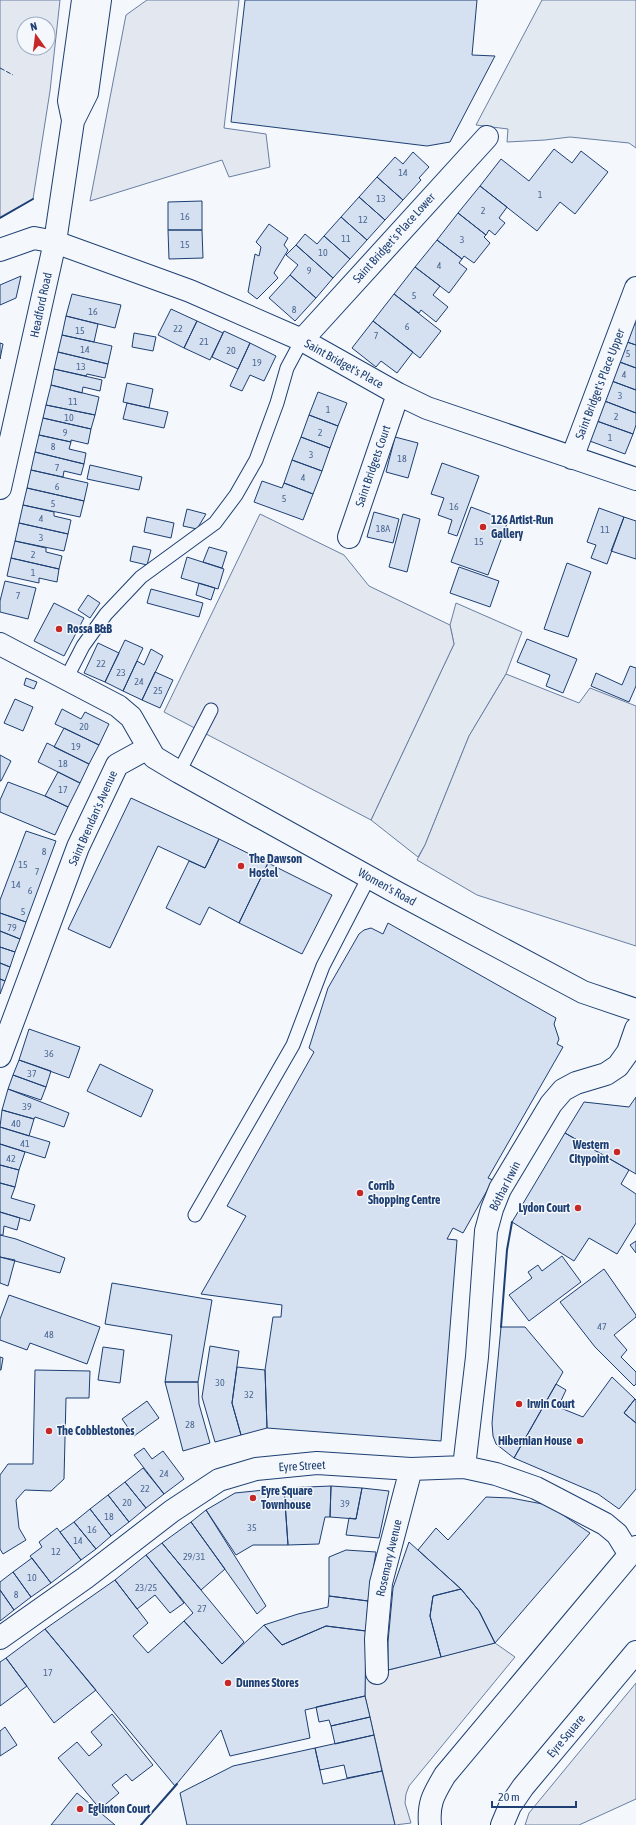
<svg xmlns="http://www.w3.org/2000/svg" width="636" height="1825" font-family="'Asap Condensed',sans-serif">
<rect width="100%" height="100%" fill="#f4f7fb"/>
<path fill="#e3e9f0" stroke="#687fa3" d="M542,0H636V148L629,143L570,137L545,140L507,142L508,129L476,125Z
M456,603L522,632L506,674L469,736L425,845L418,857L371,820L454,644L450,625Z"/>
<path fill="#e3e8f0" stroke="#687fa3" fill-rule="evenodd" d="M0,0H60L50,91L33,199L0,218ZM24,24H48V48H24Z
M147,0H239L224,128L266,134L270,167L229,177L222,160L90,201L126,15Z
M260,514L344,555L369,586L450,625L454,644L371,820L164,712Z
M506,674L579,703L590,688L636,706V946L477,895L417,860L425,845L469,736Z
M495,1643L515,1657L409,1786L406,1794L405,1803L411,1823L395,1825L365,1696V1676Z
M636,1683V1799L579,1825H525L529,1813Z"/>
<path fill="#d5e0f0" stroke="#1d3f73" d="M245,0H477L472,55L495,56L450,142L427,146L231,122Z
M554,149L572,163L581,151L608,172L575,214L560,202L537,231L480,186L501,159L529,181Z
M413,152L429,167L419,178L421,180L403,200L377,177L395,157L403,164Z
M377,177L403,200L385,220L359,197Z
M480,186L507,207L499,218L505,223L495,235L489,230L486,235L458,213Z
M359,197L385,220L367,240L341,217Z
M202,201V230H168V202Z
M458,213L486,235L484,237L490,243L474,263L464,256L462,259L437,240Z
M341,217L367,240L350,259L324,236Z
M269,224L288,238L284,245L288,250L274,273L278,278L257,299L248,292L255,254L259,256L261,247L256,242Z
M168,230H202L203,258L169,259Z
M305,234L317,244L324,236L350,259L333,278L296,245Z
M437,240L462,259L459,263L467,269L449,293L415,267Z
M296,245L333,278L316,298L290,275L298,265L286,255Z
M415,267L440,286L433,295L448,307L436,322L421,310L419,313L394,294Z
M290,275L316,298L295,321L269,298Z
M21,276L16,298L0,305V285Z
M72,294L121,305L115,328L66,316Z
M394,294L441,331L420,358L373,321Z
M171,309L197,321L184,348L158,335Z
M66,316L98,324L94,342L62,335Z
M197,321L223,333L210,360L184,348Z
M373,321L413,352L397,373L381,361L376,367L352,348Z
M631,322L636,324V345L624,341Z
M224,331L250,343L238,369L212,357Z
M134,333L156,337L153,351L132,347Z
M62,335L112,346L108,364L58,352Z
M624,341L636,345V368L617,361Z
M0,343L3,344L0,359Z
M250,343L276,356L264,381L250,375L242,391L230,386Z
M58,352L108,364L105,378L87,374L86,376L54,369Z
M617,361L636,368V390L609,380Z
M54,369L102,380L100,391L83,387L82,393L51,385Z
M609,380L636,390V413L602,400Z
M127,383L153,389L149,408L123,402Z
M51,385L99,397L95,415L46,405Z
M318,392L347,403L338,426L309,415Z
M602,400L636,413V425L633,434L594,420Z
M127,403L168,412L164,428L123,419Z
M46,405L95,415L91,429L43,418Z
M309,415L338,426L330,448L301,437Z
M43,418L91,429L88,444L71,440V442L39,435Z
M594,420L633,434L625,454L587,440Z
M39,435L71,442L69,449L86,453L84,464L35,452Z
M301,437L330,448L322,471L292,460Z
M395,437L418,443L408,478L386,472Z
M35,452L84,464L81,475L64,471L63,477L31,470Z
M292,460L322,471L313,494L284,483Z
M442,463L479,476L457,536L448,533L452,520L438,515L444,498L431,494Z
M90,465L142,477L139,490L87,479Z
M31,470L88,483L84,501L27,488Z
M262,481L282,488L284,483L313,494L303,520L254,502Z
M27,488L84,501L80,517L23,505Z
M23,505L54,512V516L71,520L68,534L19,523Z
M471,507L508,521L488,575L451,562Z
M599,508L624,517L607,564L591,558L596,545L587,542Z
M187,509L206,514L197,529L183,526Z
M374,512L399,519L393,543L367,537Z
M403,514L420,519L407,572L389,567Z
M147,517L174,523L171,538L144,532Z
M624,517L636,521V559L611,551Z
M19,523L68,534L64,551L15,541Z
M15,541L46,548V552L62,556L59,569L11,558Z
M133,546L151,550L147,565L130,561Z
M209,547L227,552L222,568L203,562Z
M187,557L224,569L218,589L181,578Z
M11,558L59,569L57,582L39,578V583L7,576Z
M567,563L591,572L568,637L544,629Z
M459,567L499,581L490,607L450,593Z
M5,581L36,588L28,619L0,612V601Z
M199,583L215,588L211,600L196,595Z
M151,589L203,603L199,617L147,603Z
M88,595L100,603L90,618L78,610Z
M54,603L84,618L64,656L34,641Z
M527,639L577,659L563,693L546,686L550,675L517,662Z
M125,640L143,648L123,691L105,682Z
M98,643L119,653L105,682L84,673Z
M151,649L163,656L142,700L123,691L137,661L144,665Z
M630,666L636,668V686L629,702L591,686L596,673L622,685Z
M155,672L173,680L160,708L142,700Z
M26,678L37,682L34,689L24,685Z
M15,699L33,707L23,731L4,723Z
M62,709L81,719L85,712L109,724L99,745L55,724Z
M64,728L99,745L89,764L54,747Z
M47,743L89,764L80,783L38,762Z
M0,755L11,761L1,781H0Z
M58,772L80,783L68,807L45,796Z
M8,782L45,796L68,807L55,835L0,812V800Z
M131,798L219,839L205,868L158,846L110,948L68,929Z
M26,831L56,841L26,922L0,913V900Z
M219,839L268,863L239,923L209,907L200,925L166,908L189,861L205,868Z
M268,863L332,895L302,954L239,923Z
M0,913L26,922L20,939L0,931Z
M388,923L556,1018L554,1024L559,1039L557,1044L563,1047L488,1178L493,1180L463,1233L453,1228L447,1239L457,1240L441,1441L267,1428L265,1370L273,1317H281L282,1305L201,1294L246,1216L227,1206L314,1052L309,1048L328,988L359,934L364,930L371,928L383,934Z
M0,931L20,939L15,952L0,947Z
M0,947L15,952L10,967L0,963Z
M0,963L10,967L5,981L0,979Z
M0,979L5,981L0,994Z
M29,1029L80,1047L69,1078L19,1060Z
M19,1060L51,1071L46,1087L13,1075Z
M100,1064L153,1090L141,1117L87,1091Z
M13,1075L46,1087L41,1100L8,1089Z
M8,1089L69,1113L64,1127L35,1117L34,1119L2,1110Z
M636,1097V1174L565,1133L584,1102L629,1107Z
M2,1110L34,1119L29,1136L0,1127Z
M0,1127L50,1142L45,1158L0,1144Z
M565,1133L629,1170L621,1184L636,1194V1223L617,1254L589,1238L574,1261L512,1222Z
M0,1144L25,1152L19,1170L0,1165Z
M0,1165L19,1170L15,1187L0,1183Z
M0,1183L15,1187L11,1198L35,1205L30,1221L0,1212Z
M0,1212L20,1218L17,1230L4,1226L3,1235H0Z
M0,1235L16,1239L65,1258L60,1273L0,1257Z
M636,1241V1253L630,1245Z
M562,1256L581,1282L529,1321L509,1295L532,1278L528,1272L538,1265L542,1271Z
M0,1257L15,1260L8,1286L0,1283Z
M604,1269L636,1315V1317L614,1335L627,1350L621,1357L636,1372V1384L634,1386L595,1347L560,1302Z
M112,1283L212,1300L198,1382H165L172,1335L105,1324Z
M9,1295L100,1327L87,1364L30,1343L27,1350L0,1340V1319Z
M501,1327H525L563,1372L514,1458L496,1444L493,1436L492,1423Z
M210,1346L239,1351L232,1403L241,1435L215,1442L202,1397Z
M103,1347L124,1350L120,1383L98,1380Z
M0,1357L3,1358L1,1370H0Z
M237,1367L265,1370L267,1428L241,1435L232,1403Z
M35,1370L90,1371L89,1398H66L64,1479L51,1491L25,1490L16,1500L19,1528L26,1540L3,1554L0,1549V1475L8,1464H33Z
M612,1377L635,1399L624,1413L636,1423V1489L619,1509L598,1494L514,1458L556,1384L566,1390L558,1407L583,1417Z
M165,1382H198L199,1404L210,1443L183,1451Z
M635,1399L636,1400V1423L624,1413Z
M147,1401L159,1418L134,1436L122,1419Z
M144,1448L152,1459L163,1451L184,1479L164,1494L134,1455Z
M143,1468L164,1494L146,1508L125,1482Z
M125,1482L146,1508L129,1522L108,1495Z
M331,1486L362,1488L356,1519L330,1517Z
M331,1486L330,1517H325L319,1544L288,1545L284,1488Z
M284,1488L288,1545H253L236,1555L206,1510L235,1493Z
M362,1488L389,1491L379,1538L346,1535L349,1518L356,1519Z
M108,1495L129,1522L111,1536L90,1509Z
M486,1497L511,1498L548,1505L590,1533L495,1643L479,1611L461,1589L418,1550L436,1528L448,1540Z
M90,1509L111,1536L96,1549L74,1522Z
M206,1510L266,1606L257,1614L191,1522Z
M74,1522L96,1549L81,1560L60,1532Z
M191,1522L225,1569L201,1590L162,1543Z
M57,1528L81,1560L51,1583L30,1556L42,1547L39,1542Z
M409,1542L461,1589L433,1596L430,1616L441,1657L388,1670V1642L393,1588Z
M162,1543L244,1642L222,1664L184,1621L193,1613L146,1555Z
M346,1550L376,1552L368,1601L329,1596V1557Z
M146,1555L184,1603L170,1613L155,1595L137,1609L115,1580Z
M32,1558L51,1583L31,1597L13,1572Z
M13,1572L31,1597L14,1610L0,1590V1582Z
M115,1580L148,1623L133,1636L148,1653L184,1621L222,1664L264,1625L282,1645L326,1626L366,1631L365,1696L305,1710L310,1738L230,1756L221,1730L175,1786L45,1629Z
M461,1589L479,1611L495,1643L441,1657L430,1616L433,1596Z
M0,1590L14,1610L0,1621Z
M329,1596L368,1601L366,1631L326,1626L282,1645L264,1625L298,1614L328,1607Z
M45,1629L96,1690L54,1723L6,1658Z
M6,1658L27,1686L0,1706V1662Z
M365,1696L370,1717L331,1726L329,1720L319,1722L316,1707Z
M112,1714L153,1765L132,1781L126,1774L112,1785L119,1793L100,1809L58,1758L77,1742L89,1756L102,1745L91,1732Z
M370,1717L374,1735L335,1744L331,1726Z
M5,1727L17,1745L0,1756V1731Z
M374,1735L382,1771L347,1778L344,1765L320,1770L315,1748Z
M315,1748L323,1784L382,1771L395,1825H187L180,1793L233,1766Z
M77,1793L115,1825H51Z"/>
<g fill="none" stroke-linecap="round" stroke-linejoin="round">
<g stroke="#1d3f73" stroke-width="15">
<path id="lane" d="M66,679L83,646L106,614L141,577L215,523L236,495L256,460L277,403L287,368L302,340
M179,772L211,710
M195,1215L293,1045L323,966L369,877"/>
</g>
<g stroke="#1d3f73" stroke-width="24">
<path id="street" d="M55,242L190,291L302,340L398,394L427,408L636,479
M302,340L487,137
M572,458L636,288
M349,537L398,394
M0,644L118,706L131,717L154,757L179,772L392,890L583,992L636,1010
M0,1056L78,847L117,765L148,748
M464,1467L477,1357L486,1231L492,1209L500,1189L551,1104L563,1090L576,1083L606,1074L618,1066L628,1052L636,1029
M0,1638L85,1578L172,1511L219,1480L256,1469L317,1463L411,1469L464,1467L496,1474L536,1488L605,1524L617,1534L630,1555
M377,1673L376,1639L381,1583L411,1469
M430,1825C428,1802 434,1794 445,1775L636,1547"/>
</g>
<g stroke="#1d3f73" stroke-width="24">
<path id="secondary" d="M73,120L69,101L83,0
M0,250L34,238L55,242
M0,488L55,242L73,121L87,93L100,0
M502,1825L510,1806L523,1787L636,1652"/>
</g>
<use href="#lane" stroke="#f4f7fb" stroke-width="13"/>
<use href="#street" stroke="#f4f7fb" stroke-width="22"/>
<use href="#secondary" stroke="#f4f7fb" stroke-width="22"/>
<path stroke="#1d3f73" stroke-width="1" stroke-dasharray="5 2" stroke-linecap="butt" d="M0,68L13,75"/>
<path stroke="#1d3f73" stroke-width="2" d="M0,218L33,199
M501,1327L507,1250L512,1222
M141,1825L177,1784"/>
</g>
<g fill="#c62828" stroke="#f4f7fb" stroke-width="1.5">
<circle cx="483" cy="527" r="4"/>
<circle cx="59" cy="629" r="4"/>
<circle cx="241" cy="866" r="4"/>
<circle cx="617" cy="1152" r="4"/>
<circle cx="360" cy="1193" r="4"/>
<circle cx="578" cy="1208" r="4"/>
<circle cx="519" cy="1404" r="4"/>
<circle cx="49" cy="1431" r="4"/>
<circle cx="580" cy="1441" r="4"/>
<circle cx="253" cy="1498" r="4"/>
<circle cx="228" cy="1683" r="4"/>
<circle cx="80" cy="1809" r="4"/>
</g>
<g text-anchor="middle" stroke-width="3" stroke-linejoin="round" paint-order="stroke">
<g font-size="10" fill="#4b6792">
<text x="403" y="176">14</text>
<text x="540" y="198">1</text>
<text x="381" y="202">13</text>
<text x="483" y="214">2</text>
<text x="185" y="220">16</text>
<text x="363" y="223">12</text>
<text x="346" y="242">11</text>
<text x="462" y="243">3</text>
<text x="185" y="248">15</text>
<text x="323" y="256">10</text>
<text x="439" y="269">4</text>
<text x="309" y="274">9</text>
<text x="414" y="299">5</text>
<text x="294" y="313">8</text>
<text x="93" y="315">16</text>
<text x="407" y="330">6</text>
<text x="178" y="332">22</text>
<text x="80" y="334">15</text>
<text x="376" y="339">7</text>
<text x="204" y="345">21</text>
<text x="85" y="353">14</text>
<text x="231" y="354">20</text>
<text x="628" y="357">5</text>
<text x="257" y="366">19</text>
<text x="81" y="370">13</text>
<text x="624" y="378">4</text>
<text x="620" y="399">3</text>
<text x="73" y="405">11</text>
<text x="328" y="413">1</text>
<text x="616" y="420">2</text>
<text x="69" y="421">10</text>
<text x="65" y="436">9</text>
<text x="320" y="436">2</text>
<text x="610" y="441">1</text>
<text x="53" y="450">8</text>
<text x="311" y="458">3</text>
<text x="402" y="462">18</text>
<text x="57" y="471">7</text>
<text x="303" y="481">4</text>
<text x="57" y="490">6</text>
<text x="284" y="502">5</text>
<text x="53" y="507">5</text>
<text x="454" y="510">16</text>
<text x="41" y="522">4</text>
<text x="383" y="532">18A</text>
<text x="605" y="533">11</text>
<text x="41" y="541">3</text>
<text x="479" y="545">15</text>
<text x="33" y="558">2</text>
<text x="33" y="576">1</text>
<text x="18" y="599">7</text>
<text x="101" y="667">22</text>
<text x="121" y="676">23</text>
<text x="139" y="685">24</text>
<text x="158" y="694">25</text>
<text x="84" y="730">20</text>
<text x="76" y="750">19</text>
<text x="63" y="767">18</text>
<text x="63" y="793">17</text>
<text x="44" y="855">8</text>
<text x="23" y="868">15</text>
<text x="37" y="875">7</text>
<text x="16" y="888">14</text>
<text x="30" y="894">6</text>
<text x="23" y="915">5</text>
<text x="12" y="931">79</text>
<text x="49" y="1057">36</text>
<text x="32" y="1077">37</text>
<text x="27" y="1110">39</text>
<text x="16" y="1127">40</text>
<text x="25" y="1147">41</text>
<text x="11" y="1162">42</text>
<text x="602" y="1330">47</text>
<text x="49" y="1338">48</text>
<text x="220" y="1386">30</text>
<text x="249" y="1398">32</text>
<text x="190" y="1428">28</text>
<text x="164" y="1477">24</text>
<text x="145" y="1492">22</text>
<text x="127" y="1506">20</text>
<text x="345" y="1507">39</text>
<text x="109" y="1520">18</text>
<text x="252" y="1531">35</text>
<text x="92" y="1533">16</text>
<text x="78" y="1544">14</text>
<text x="56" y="1555">12</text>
<text x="194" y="1560">29/31</text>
<text x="32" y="1581">10</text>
<text x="146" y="1591">23/25</text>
<text x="16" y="1598">8</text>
<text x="202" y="1612">27</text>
<text x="48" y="1676">17</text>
</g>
<g font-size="12" fill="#1d3f73" stroke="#f4f7fb">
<text transform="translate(394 238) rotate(-48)" y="4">Saint Bridget's Place Lower</text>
<text transform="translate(41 305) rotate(-78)" y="4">Headford Road</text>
<text transform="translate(344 364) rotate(29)" y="4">Saint Bridget's Place</text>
<text transform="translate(600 384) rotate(-69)" y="4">Saint Bridget's Place Upper</text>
<text transform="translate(373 466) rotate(-71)" y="4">Saint Bridgets Court</text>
<text transform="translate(93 818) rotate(-66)" y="4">Saint Brendan's Avenue</text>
<text transform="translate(387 887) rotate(29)" y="4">Women's Road</text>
<text transform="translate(505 1186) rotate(-63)" y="4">Bóthar Irwin</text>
<text transform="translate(302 1466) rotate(-3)" y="4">Eyre Street</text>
<text transform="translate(389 1558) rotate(-77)" y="4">Rosemary Avenue</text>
<text transform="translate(566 1736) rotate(-50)" y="4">Eyre Square</text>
</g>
<g font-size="12" font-weight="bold" fill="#1d3f73" stroke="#f4f7fb" text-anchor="start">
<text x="491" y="524">126 Artist-Run<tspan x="491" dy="14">Gallery</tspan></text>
<text x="67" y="633">Rossa B&amp;B</text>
<text x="249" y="863">The Dawson<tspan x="249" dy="14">Hostel</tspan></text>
<text x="609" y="1149" text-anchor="end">Western<tspan x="609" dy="14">Citypoint</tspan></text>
<text x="368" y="1190">Corrib<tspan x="368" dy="14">Shopping Centre</tspan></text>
<text x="570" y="1212" text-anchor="end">Lydon Court</text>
<text x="527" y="1408">Irwin Court</text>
<text x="57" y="1435">The Cobblestones</text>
<text x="572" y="1445" text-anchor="end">Hibernian House</text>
<text x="261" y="1495">Eyre Square<tspan x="261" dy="14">Townhouse</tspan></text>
<text x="236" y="1687">Dunnes Stores</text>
<text x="88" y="1813">Eglinton Court</text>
</g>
</g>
<g transform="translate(36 36) rotate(346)"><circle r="19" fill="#f4f7fb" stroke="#9eadc5"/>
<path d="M0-3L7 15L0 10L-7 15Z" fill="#c62828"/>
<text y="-6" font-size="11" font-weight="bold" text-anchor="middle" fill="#1d3f73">N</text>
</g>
<path d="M492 1801v6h84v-6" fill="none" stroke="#1d3f73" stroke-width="2"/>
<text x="498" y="1801" font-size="12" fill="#1d3f73" stroke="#f4f7fb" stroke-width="3" paint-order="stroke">20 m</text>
</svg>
